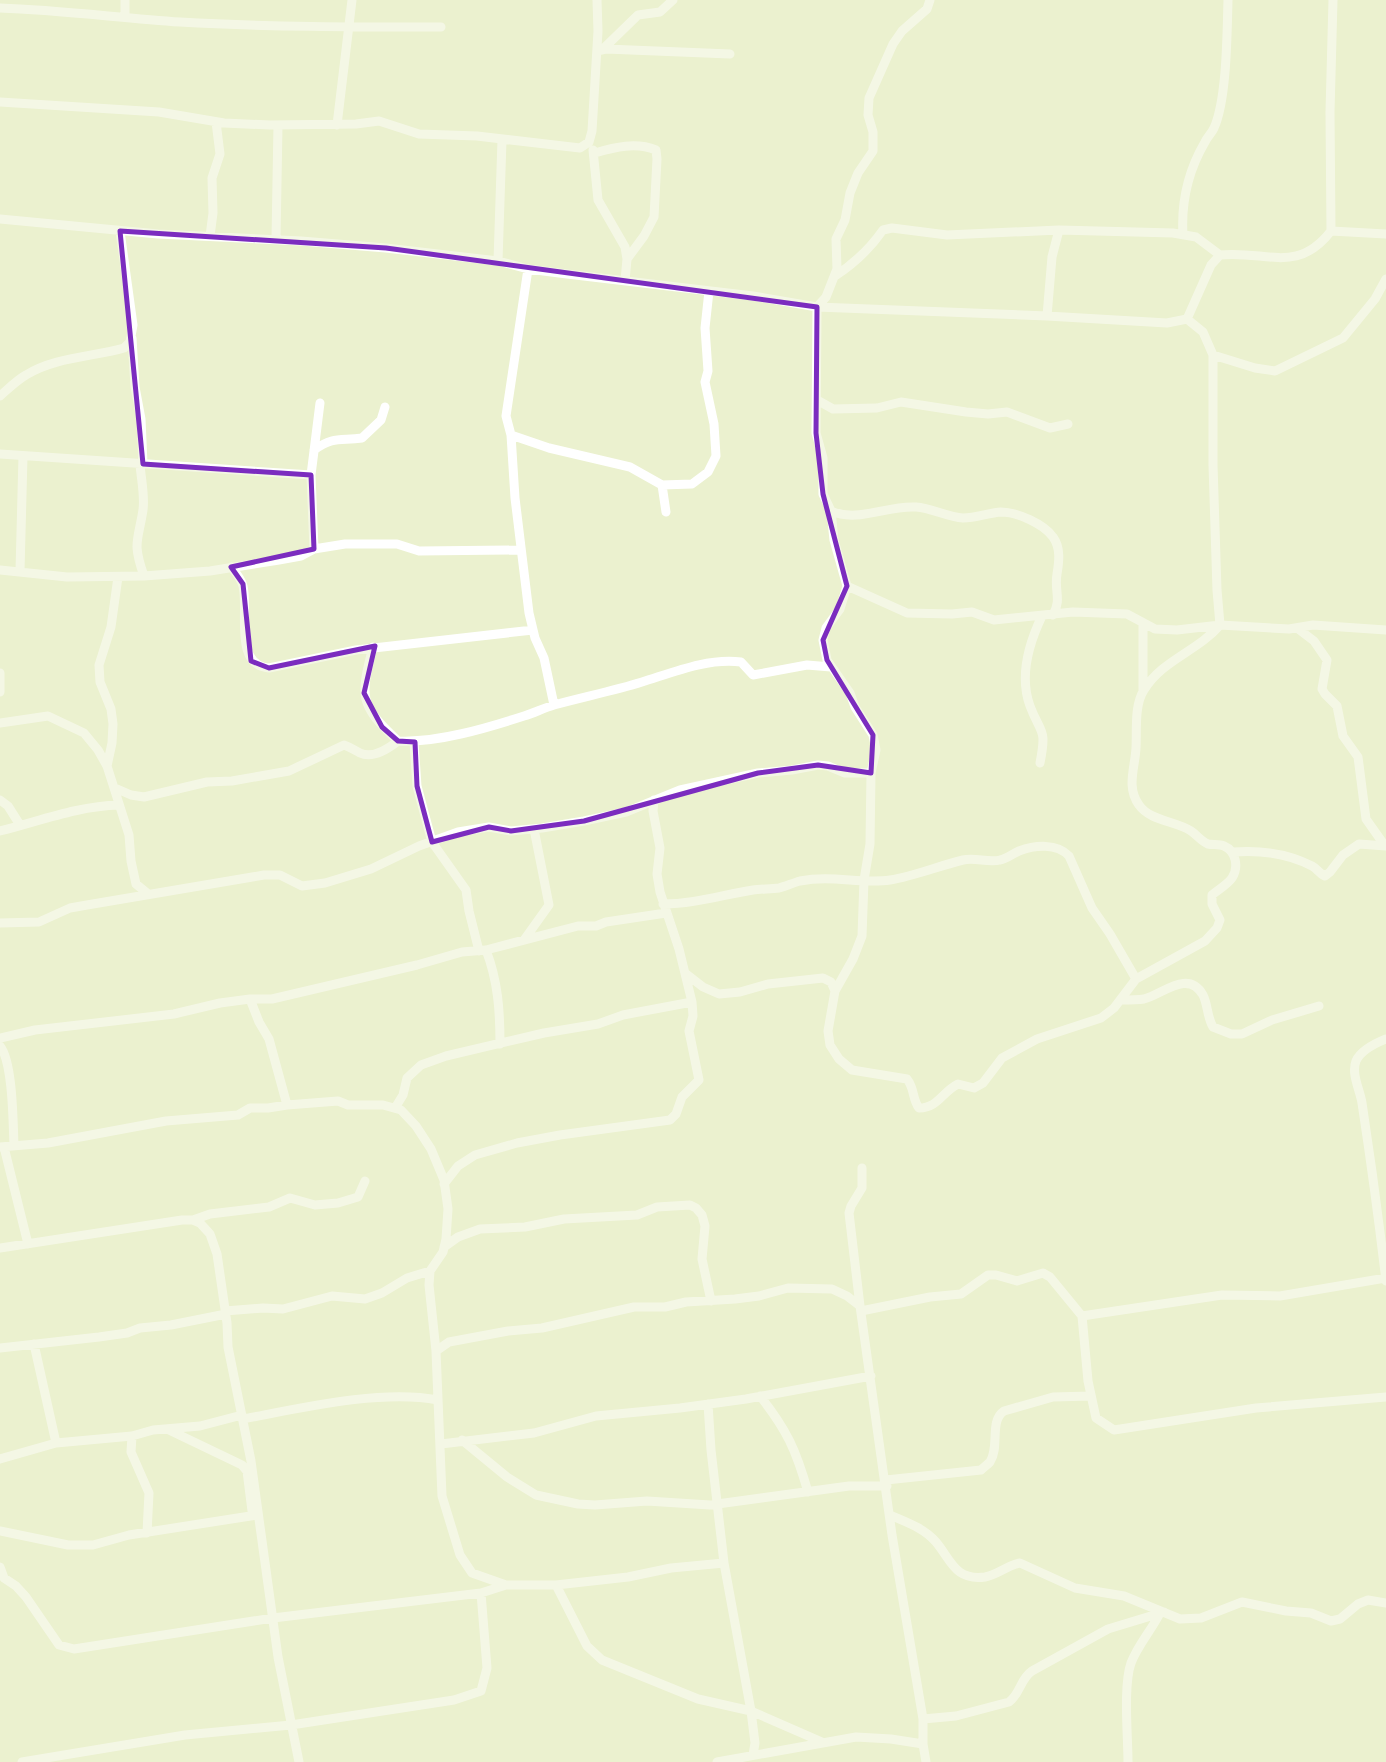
<svg xmlns="http://www.w3.org/2000/svg" width="1386" height="1762" font-family="'Asap Condensed',sans-serif">
<rect width="100%" height="100%" fill="#ebf1cf"/>
<g fill="none" stroke-linecap="round" stroke-linejoin="round">
<path stroke="#fff" stroke-width="9" d="M125,0V16
M930,0L927,9L902,31L893,44L869,98L868,115L873,132V151L858,173L850,193L845,220L836,239L837,269L826,297L817,307L816,433L823,458V494L831,511C858,523 887,505 916,507C932,508 947,517 963,518C976,518 988,513 1001,512C1017,512 1044,524 1053,537C1061,548 1059,562 1057,574C1054,591 1062,599 1053,615
M0,8C60,10 120,18 180,22C267,27 355,27 441,27
M603,49L638,15L660,12L673,0
M597,51L606,49L730,54
M0,102L159,112L224,123L270,125L356,124L379,121L419,134L477,136L580,148L589,142L592,131L598,31L597,0
M337,125L352,0
M593,150L598,200L625,247L627,259L625,281
M595,153C615,147 636,142 656,150L657,159L654,217L644,236L627,259
M0,219L158,234L301,241L386,248L498,261L528,269L567,274L753,296L817,307L1047,316L1167,323L1187,319L1211,265L1220,255C1266,250 1297,275 1331,231L1330,112L1333,0
M1331,231L1386,234
M1183,235C1181,202 1188,171 1205,142C1207,137 1212,133 1214,128C1227,99 1227,33 1228,0
M210,236L213,213L212,178L220,154L216,122
M276,239L278,125
M498,261L502,140
M528,269L506,416L511,435L515,498L529,613L535,638L544,658L554,705
M835,276C855,263 869,250 883,230L892,228L947,235L1059,230L1173,233L1196,237L1220,255
M1047,316L1052,257L1059,230
M132,338L135,387L141,419L143,464
M1213,355L1255,368L1275,371L1343,338L1375,299L1386,279
M0,396C8,389 17,380 26,375C55,357 93,357 124,348L130,342L133,325L120,231
M817,400L833,409L877,408L901,402L966,412L988,414L1007,412L1050,428L1068,424
M511,435L549,448L630,467L662,485L666,512
M314,450C334,436 340,441 362,438L381,420L385,407
M0,454L311,475
M140,464C141,479 145,495 143,510C138,542 132,542 144,576
M662,485L692,484L708,472L716,456L714,424L705,382L708,371L705,328L709,291
M831,511L834,540L847,586L840,609L826,628L823,640L827,660L850,693L855,707L873,735L876,750L871,773L870,844L864,880L862,936L853,959L835,991L828,1031L830,1045L839,1059L852,1070L907,1079C915,1089 912,1099 919,1108C938,1108 942,1092 958,1084L974,1088L983,1083L1002,1058L1037,1039L1101,1018L1114,1008L1136,979L1205,941L1217,928L1220,920L1212,904V895C1218,890 1228,884 1232,878C1239,867 1236,851 1224,846C1219,844 1213,845 1208,844C1201,841 1197,835 1191,831C1176,821 1150,821 1139,805C1126,787 1135,768 1136,748C1137,731 1134,705 1144,690C1162,660 1198,651 1220,625L1217,590L1213,465V355L1203,332L1187,319
M314,549L311,475L320,403
M231,567C236,573 241,578 243,586C249,611 233,665 269,668L356,650L533,630
M0,570L67,577L144,576L210,571L279,560L301,556L314,549L345,544H397L419,551L521,550
M20,571L23,456
M118,577L111,627L99,665L100,682L111,709L113,724L112,743L107,766L129,835L131,861L136,884L147,893
M847,586L907,613L952,614L972,612L994,620L1073,612L1127,614L1155,629L1177,630L1220,625L1289,629L1313,625L1386,630
M1297,628L1314,641L1327,660L1322,689L1325,694L1337,706L1343,736L1358,757L1366,819L1385,846
M373,647C360,697 359,705 398,741C437,743 487,728 524,716C534,713 544,708 554,705C583,697 613,691 642,682C674,672 707,658 741,662L753,675L807,665L831,667
M0,673V692
M1143,691V625
M0,723L48,716L84,733L98,750L107,766
M414,742L417,786L432,842L466,890L469,911L479,951
M1040,763C1047,727 1041,735 1030,706C1019,676 1029,643 1042,616
M115,788L131,795L144,797L207,782L232,781L289,771L344,745C350,747 354,750 360,753C373,759 388,749 398,741
M0,800L8,806L20,825
M0,831C40,821 78,806 119,805
M1233,852C1260,850 1287,853 1312,866C1318,869 1318,873 1325,876L1330,872L1343,855L1359,844L1386,846
M663,904C694,904 722,895 753,890C761,889 771,889 779,888C786,886 793,883 800,881C832,875 861,884 890,880C915,876 938,866 963,860C975,857 988,863 1000,860C1007,859 1012,854 1019,851C1035,845 1057,843 1069,856L1092,908L1110,934L1136,979
M0,923L39,922L70,908L87,905L264,875H280L302,886L325,883L371,869L419,846L458,832L489,827L511,831L542,828L584,821L626,812L680,790L758,773L792,770L818,765L828,766L845,773H871
M524,940L549,905L534,829
M486,950C498,981 500,1011 500,1044
M685,973L703,987L719,994L740,992L768,984L823,978L831,982L835,991
M250,999H272L417,965L462,952L486,950L578,926H596L606,922L666,913
M1121,1000C1129,1000 1137,1000 1144,999C1163,994 1188,969 1203,995C1208,1005 1207,1017 1213,1027L1231,1034H1242L1272,1020L1319,1006
M0,1038L35,1030L174,1014L220,1003L250,999L259,1022L269,1039L287,1105
M1386,1039C1376,1043 1361,1050 1356,1061C1351,1074 1360,1090 1362,1103C1371,1162 1379,1221 1386,1281
M0,1046C13,1062 13,1123 14,1146
M395,1108L403,1095L407,1078L421,1065L446,1056L544,1033L598,1024L623,1015L692,1002
M0,1147L48,1143L166,1121L238,1115L250,1108H268L287,1105L338,1101L348,1105H383L401,1110L416,1126L431,1149L444,1180L448,1209L446,1239L443,1252L430,1271L429,1285L436,1351L442,1496L460,1555L472,1573L506,1585H556L628,1577L671,1568L724,1563
M4,1147L28,1244
M444,1184L458,1166L475,1155L517,1143L560,1135L670,1120L676,1114L682,1097L699,1080L689,1031L693,1016L692,1002L679,949L660,892L657,874L660,848L653,811L654,800
M193,1220L210,1214L269,1207L290,1198L315,1205L338,1203L358,1197L365,1181
M444,1247L458,1237L480,1229L525,1227L564,1219L637,1215L657,1207L690,1205L696,1208L702,1215L705,1226L702,1259L711,1301
M0,1248L182,1220H193L200,1223L210,1234L217,1254L227,1323L228,1347L251,1461L278,1657L299,1762
M860,1306L849,1213L851,1206L862,1188V1168
M225,1311L263,1308L283,1309L332,1296L365,1299L382,1293L407,1278L430,1271
M861,1311L930,1297L961,1294L988,1275H996L1017,1281L1043,1273L1050,1277L1082,1316L1088,1381L1096,1418L1114,1430L1256,1408L1386,1397
M1082,1316L1222,1295L1280,1296L1386,1278
M34,1344L56,1443
M0,1348L99,1337L127,1333L140,1328L171,1325L226,1314
M436,1351L449,1342L508,1331L542,1328L634,1307H665L686,1302L735,1299L759,1296L788,1288L832,1289L847,1296L860,1306L892,1535L923,1719V1744L926,1762
M760,1396C787,1430 796,1450 808,1492
M708,1404L711,1450L724,1563L751,1711L755,1743L753,1755
M243,1419C301,1408 381,1389 438,1400
M169,1430L242,1465L247,1471L252,1511
M132,1436L131,1452L149,1493L147,1533
M462,1440L507,1477L536,1495L578,1504L595,1505L647,1501L710,1505L849,1486H887
M441,1444L534,1433L596,1416L680,1408L746,1399L871,1376
M0,1459L56,1443L132,1436L153,1430L200,1426L242,1415
M886,1480L981,1470C984,1467 987,1465 990,1462C1000,1447 989,1421 1004,1411L1053,1397L1091,1396
M890,1515C906,1522 924,1528 936,1542C951,1560 955,1581 985,1577C997,1575 1008,1565 1020,1563L1075,1588L1124,1596L1180,1619L1201,1618L1242,1602L1286,1611L1311,1613L1331,1621L1340,1619L1358,1604L1368,1600L1386,1603
M0,1531L68,1545H93L129,1535L257,1515
M0,1567L4,1578L16,1586L26,1597L59,1645L74,1649L273,1618L481,1593L506,1585
M556,1585L587,1646L602,1660L698,1699L751,1711L822,1742
M923,1719L956,1716L1009,1702C1021,1693 1020,1679 1032,1671L1108,1629L1164,1612
M22,1762L185,1735L291,1725L454,1700L481,1691L487,1668L481,1593
M717,1762L856,1737L891,1739L923,1744
M1128,1762C1128,1736 1123,1686 1131,1663C1138,1645 1150,1632 1159,1615"/>
</g>
<path d="M0 0H1386V1762H0ZM120,231L386,248L817,307L816,433L823,494L847,586L823,640L827,660L873,735L871,773L818,765L758,773L584,821L511,831L489,827L432,842L417,786L415,742L398,741L382,727L364,693L375,646L269,668L251,661L243,584L231,567L314,549L311,475L143,464Z" fill="#ebf1cf" fill-opacity=".55" fill-rule="evenodd"/>
<path fill="none" stroke="#7b2cbf" stroke-width="5" stroke-linejoin="round" d="M120,231L386,248L817,307L816,433L823,494L847,586L823,640L827,660L873,735L871,773L818,765L758,773L584,821L511,831L489,827L432,842L417,786L415,742L398,741L382,727L364,693L375,646L269,668L251,661L243,584L231,567L314,549L311,475L143,464Z"/>
</svg>
